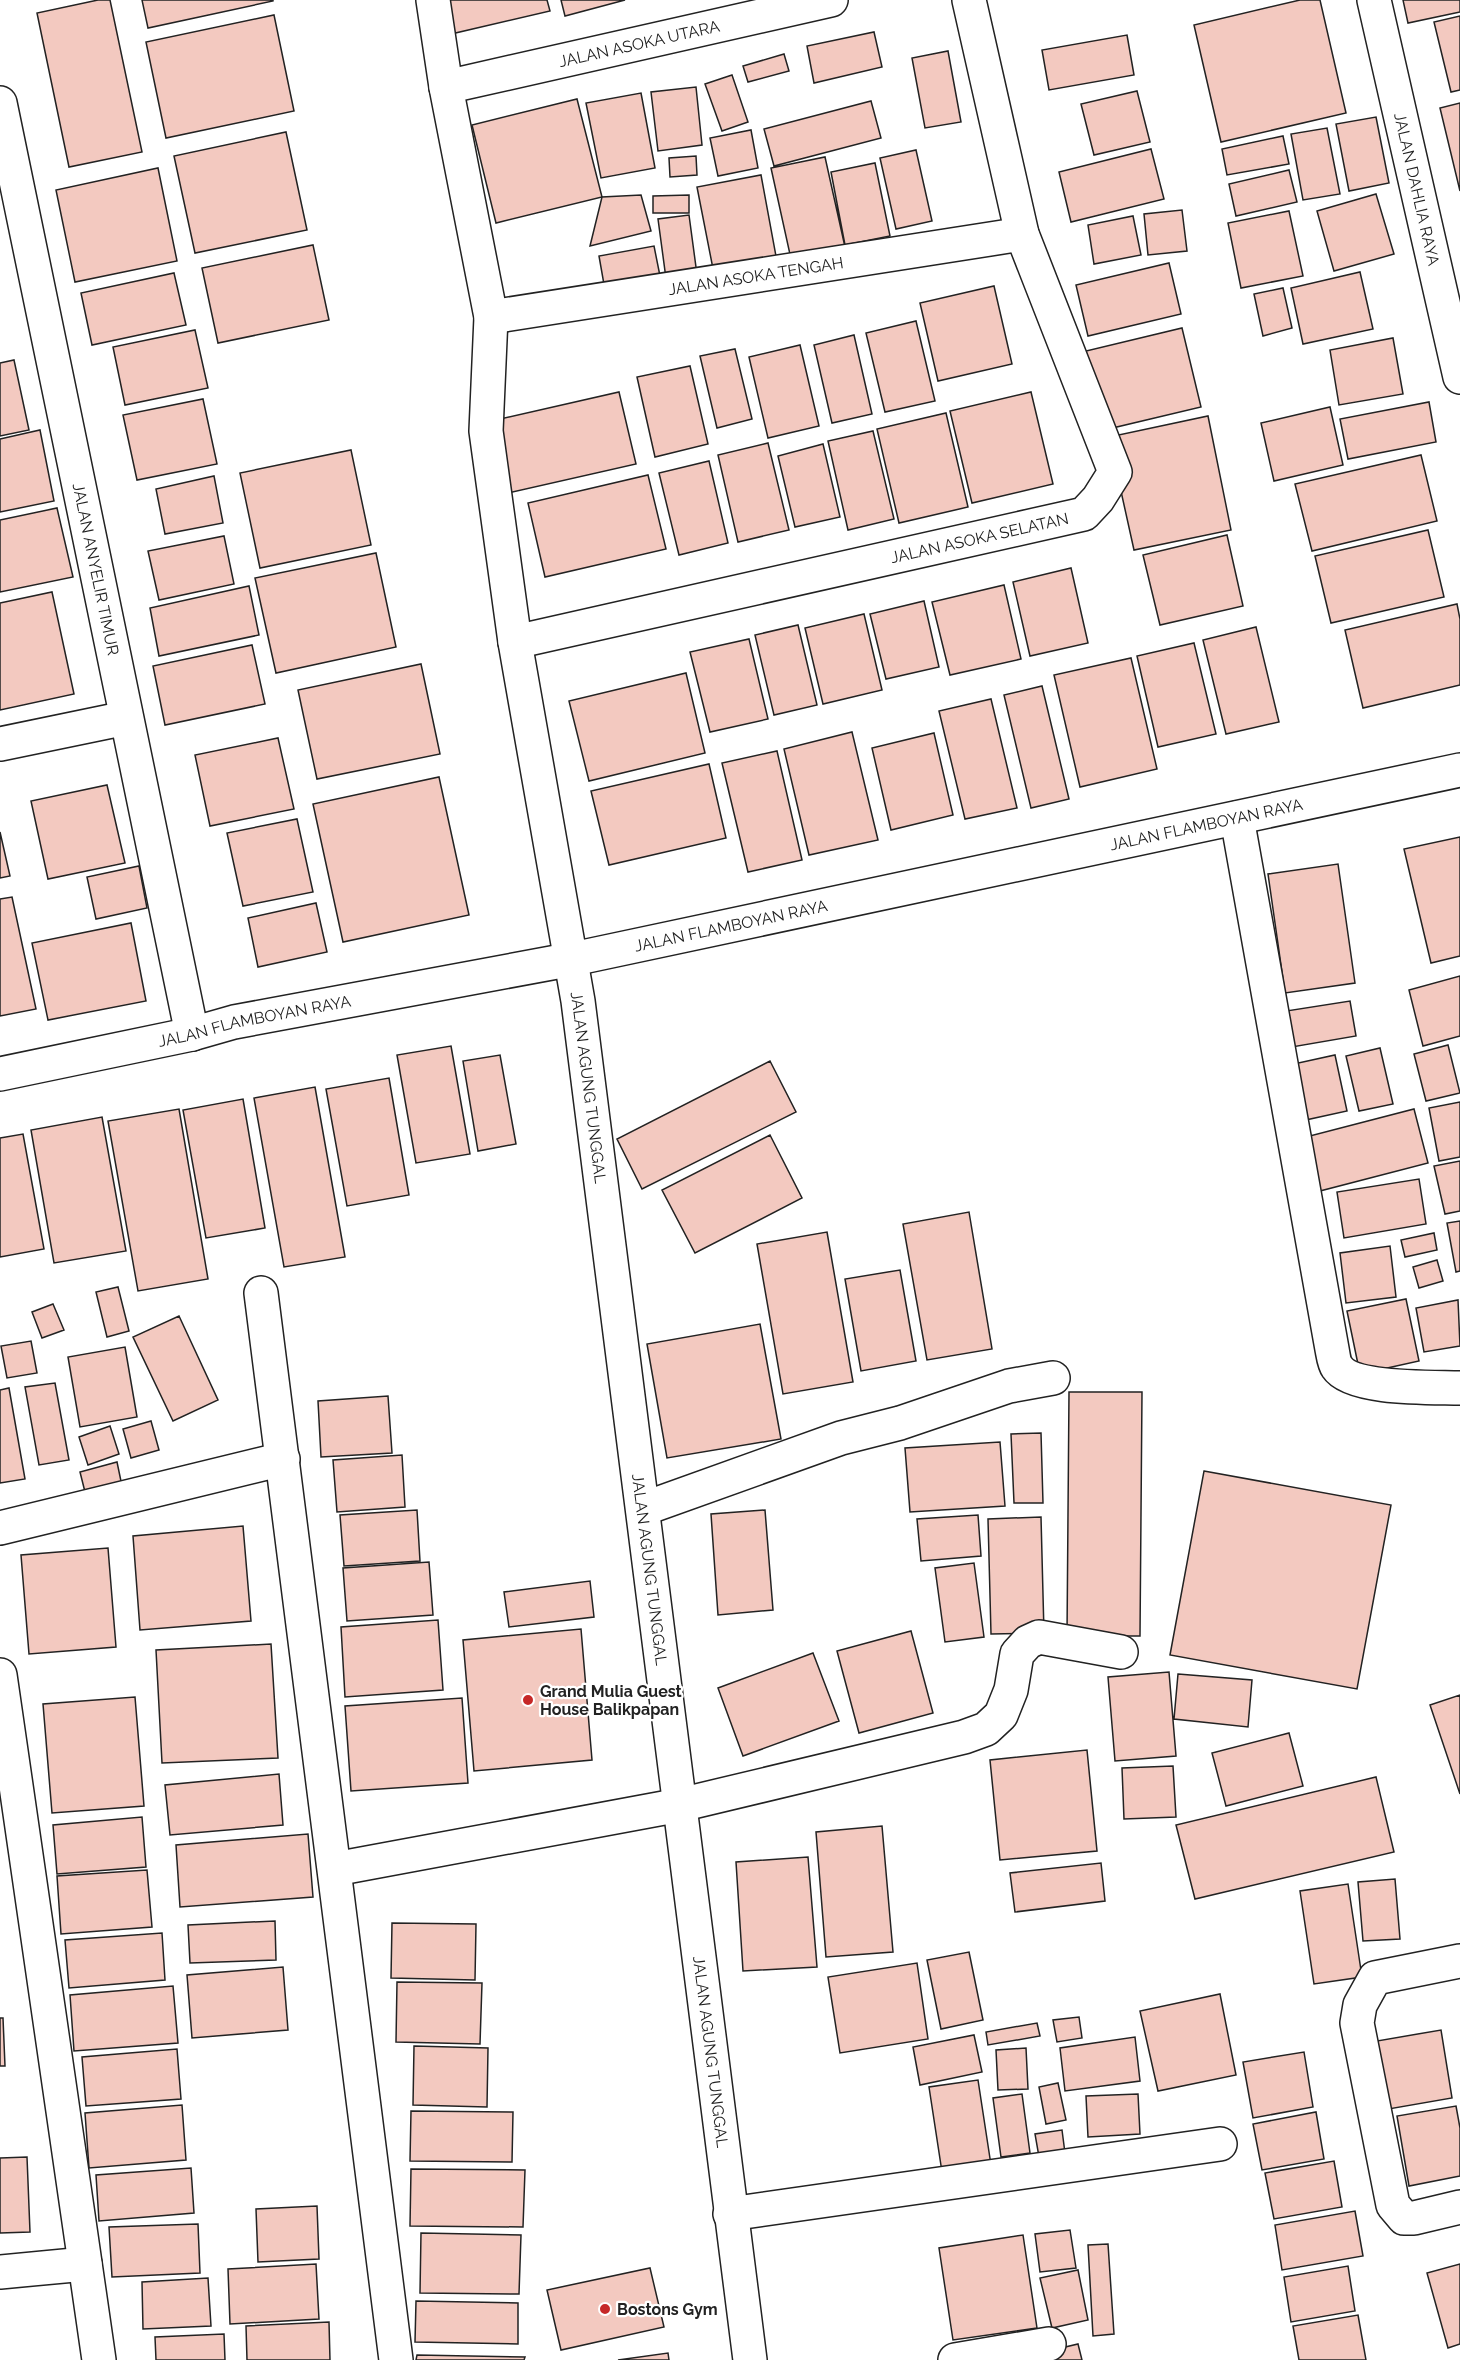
<svg xmlns="http://www.w3.org/2000/svg" width="1460" height="2360" font-family="Raleway,sans-serif">
<rect width="100%" height="100%" fill="#fff"/>
<path fill="#f3c9c0" stroke="#222" stroke-width="1.5" d="M98,0H110L142,152L69,167L37,13Z
M142,0H273V1L148,28Z
M443,0H547L550,11L451,34Z
M561,0H625L565,16Z
M1300,0H1320L1346,113L1221,142L1194,25Z
M1403,0H1460V12L1408,23Z
M274,15L294,111L166,138L146,42Z
M1460,16V90L1451,92L1434,22Z
M874,32L882,67L814,83L807,46Z
M1127,35L1134,75L1049,90L1042,50Z
M948,51L961,122L925,128L912,58Z
M784,54L789,71L748,82L743,66Z
M732,75L748,122L722,131L705,84Z
M696,87L702,145L658,151L651,92Z
M1137,91L1150,142L1094,155L1081,104Z
M641,93L655,168L601,178L586,103Z
M577,99L602,197L496,223L472,125Z
M871,101L881,138L774,166L764,129Z
M1460,103V191L1440,108Z
M1376,117L1389,183L1349,191L1336,124Z
M1327,128L1340,194L1303,200L1291,134Z
M751,130L758,168L718,176L710,138Z
M286,132L307,230L195,253L174,156Z
M1283,136L1289,164L1227,175L1222,149Z
M1151,149L1164,199L1071,222L1059,172Z
M916,150L932,221L896,229L880,158Z
M696,156L697,175L670,177L669,158Z
M825,157L847,256L793,268L771,168Z
M875,163L890,236L845,245L831,172Z
M158,168L177,261L75,282L56,190Z
M1289,170L1297,202L1236,216L1229,184Z
M761,175L778,267L715,279L697,187Z
M1376,194L1394,254L1334,271L1317,211Z
M641,195L651,231L590,246L602,197Z
M689,195V213H653V196Z
M1182,210L1187,251L1148,255L1144,214Z
M1289,211L1303,276L1241,288L1228,223Z
M689,215L698,282L667,286L658,219Z
M1133,216L1141,255L1094,264L1088,225Z
M313,245L329,320L218,343L202,268Z
M654,246L662,286L606,296L599,256Z
M1169,263L1181,314L1088,336L1076,285Z
M1360,272L1373,329L1303,344L1291,288Z
M174,273L186,325L92,345L81,293Z
M994,286L1012,364L938,381L920,303Z
M1283,288L1292,328L1263,336L1254,294Z
M916,321L935,401L885,412L866,333Z
M1182,328L1201,407L1104,430L1086,351Z
M195,330L208,388L125,405L113,347Z
M854,335L872,414L832,423L814,345Z
M1393,338L1403,394L1339,405L1330,350Z
M800,345L819,426L768,438L749,357Z
M735,349L752,419L717,428L700,356Z
M14,360L29,430L0,436V363Z
M690,366L708,444L655,457L637,377Z
M619,392L636,464L508,493L491,421Z
M1031,392L1053,484L972,503L950,411Z
M203,399L217,464L137,480L123,415Z
M1429,402L1436,442L1348,459L1340,419Z
M1330,407L1343,465L1274,481L1261,423Z
M946,413L968,507L899,523L877,429Z
M1208,416L1231,530L1134,550L1109,437Z
M40,430L54,501L0,512V439Z
M873,431L894,519L848,530L828,441Z
M768,443L789,530L738,542L718,455Z
M823,444L840,517L795,527L778,456Z
M351,450L371,545L260,568L240,473Z
M1421,455L1437,521L1312,551L1295,484Z
M709,461L728,543L679,555L659,473Z
M648,475L666,549L545,577L528,503Z
M214,476L223,523L165,534L156,489Z
M57,508L73,577L0,592V520Z
M1428,530L1444,597L1331,623L1315,556Z
M1227,535L1243,606L1160,625L1143,555Z
M224,536L234,584L159,600L148,551Z
M376,553L396,647L276,673L255,578Z
M1071,568L1088,643L1030,656L1013,582Z
M1004,585L1021,659L950,675L932,602Z
M249,586L259,635L159,656L150,608Z
M52,592L74,694L0,710V603Z
M924,601L939,667L886,679L870,614Z
M1457,604L1460,619V685L1363,708L1345,630Z
M864,614L882,690L823,704L805,628Z
M798,625L817,705L774,715L755,635Z
M1256,627L1279,722L1226,734L1203,640Z
M749,639L768,719L710,732L690,652Z
M1194,643L1216,734L1158,747L1137,656Z
M252,645L265,704L165,725L153,666Z
M1131,658L1157,769L1080,787L1054,675Z
M421,664L440,754L317,779L298,690Z
M686,673L705,753L589,781L569,701Z
M1042,686L1069,799L1031,808L1004,695Z
M991,699L1017,808L965,819L939,711Z
M852,732L878,840L809,855L784,749Z
M934,733L953,815L891,830L872,748Z
M278,738L294,809L210,826L195,755Z
M777,751L802,860L748,872L722,763Z
M709,764L726,838L609,865L591,791Z
M439,777L469,915L343,942L313,804Z
M107,785L125,863L48,879L31,801Z
M297,819L313,892L243,906L227,833Z
M0,832L10,876L0,878Z
M1460,837V956L1431,963L1404,849Z
M1338,864L1355,983L1285,993L1268,874Z
M139,866L147,908L96,919L87,877Z
M12,897L36,1009L0,1016V899Z
M316,903L327,952L258,967L248,918Z
M131,923L146,1001L48,1020L32,943Z
M1460,976V1036L1423,1046L1409,990Z
M1350,1001L1356,1036L1292,1047L1286,1011Z
M1448,1045L1460,1093L1426,1101L1414,1054Z
M451,1046L470,1154L416,1163L397,1055Z
M1380,1048L1393,1104L1359,1111L1346,1056Z
M500,1055L516,1144L478,1151L463,1061Z
M1335,1055L1347,1111L1301,1121L1289,1065Z
M770,1061L796,1112L642,1189L617,1139Z
M389,1078L409,1195L347,1206L326,1089Z
M315,1087L345,1257L284,1267L254,1098Z
M243,1099L265,1228L206,1238L183,1110Z
M1460,1102V1157L1439,1161L1429,1108Z
M179,1109L208,1279L138,1291L108,1121Z
M1414,1109L1428,1163L1316,1192L1302,1138Z
M102,1117L126,1251L54,1263L31,1130Z
M23,1134L44,1249L0,1257V1138Z
M770,1135L802,1198L695,1253L662,1190Z
M1460,1161V1211L1445,1214L1434,1166Z
M1419,1179L1426,1224L1344,1238L1337,1192Z
M969,1212L992,1349L927,1360L903,1224Z
M1460,1221V1271L1456,1272L1447,1223Z
M827,1232L853,1382L783,1394L757,1244Z
M1434,1233L1437,1250L1405,1257L1401,1240Z
M1390,1246L1396,1297L1346,1303L1340,1253Z
M1437,1260L1443,1281L1419,1288L1413,1267Z
M900,1270L916,1361L861,1371L845,1279Z
M118,1287L129,1331L107,1337L96,1292Z
M1406,1299L1419,1361L1360,1374L1347,1311Z
M1458,1300L1460,1346L1424,1352L1416,1308Z
M53,1304L64,1330L42,1338L32,1312Z
M179,1316L218,1400L173,1421L133,1337Z
M760,1324L781,1439L667,1458L647,1344Z
M31,1341L37,1373L7,1378L1,1346Z
M125,1347L137,1417L80,1427L68,1357Z
M55,1383L69,1460L39,1465L25,1387Z
M9,1388L25,1479L0,1483V1390Z
M1069,1392H1142L1140,1636H1067Z
M388,1396L392,1453L321,1457L318,1401Z
M151,1421L159,1450L131,1458L123,1429Z
M110,1426L119,1454L88,1465L79,1437Z
M1041,1433L1043,1503H1014L1011,1434Z
M1000,1442L1005,1506L910,1512L905,1448Z
M402,1455L405,1507L337,1512L333,1460Z
M117,1462L122,1486L86,1496L80,1472Z
M1204,1471L1391,1505L1357,1689L1170,1655Z
M417,1510L420,1561L344,1566L340,1515Z
M765,1510L773,1610L718,1615L711,1514Z
M978,1515L981,1556L921,1561L917,1519Z
M1041,1517L1044,1633L991,1634L988,1519Z
M243,1526L251,1621L140,1630L133,1536Z
M108,1548L116,1647L29,1654L21,1555Z
M429,1562L433,1615L347,1621L343,1568Z
M974,1563L984,1637L945,1642L935,1568Z
M590,1581L594,1617L509,1627L504,1592Z
M438,1620L443,1690L345,1697L341,1627Z
M581,1629L592,1760L474,1771L463,1640Z
M911,1631L933,1713L859,1733L837,1651Z
M271,1644L278,1758L162,1763L156,1650Z
M813,1653L839,1721L743,1756L718,1688Z
M1169,1672L1176,1756L1115,1761L1108,1677Z
M1178,1674L1252,1680L1248,1727L1174,1719Z
M1460,1695V1794L1430,1705Z
M135,1697L144,1806L52,1813L43,1704Z
M462,1698L468,1783L351,1791L345,1706Z
M1289,1733L1303,1786L1226,1806L1212,1753Z
M1087,1750L1097,1851L1000,1860L990,1760Z
M1173,1766L1176,1817L1124,1819L1122,1768Z
M279,1774L283,1825L170,1835L165,1785Z
M1376,1777L1394,1852L1195,1899L1176,1825Z
M142,1817L146,1867L57,1874L53,1825Z
M882,1826L893,1952L826,1957L816,1832Z
M308,1834L313,1897L180,1907L176,1845Z
M808,1857L817,1967L743,1971L736,1862Z
M1101,1863L1105,1901L1015,1912L1010,1873Z
M147,1870L152,1927L61,1934L57,1876Z
M1395,1879L1400,1939L1363,1941L1358,1882Z
M1348,1884L1362,1977L1314,1984L1300,1891Z
M275,1921L276,1960L190,1963L188,1925Z
M392,1923L476,1924L475,1980L391,1978Z
M162,1933L165,1980L69,1988L65,1940Z
M969,1952L983,2020L941,2029L927,1960Z
M917,1963L928,2039L840,2053L828,1977Z
M283,1967L288,2030L192,2038L187,1975Z
M397,1982L482,1983L480,2044L396,2042Z
M173,1986L178,2043L74,2051L70,1995Z
M1220,1994L1236,2075L1158,2091L1140,2011Z
M1079,2017L1082,2038L1057,2042L1053,2020Z
M0,2018H3L5,2066H0Z
M1037,2023L1040,2036L988,2045L986,2032Z
M1441,2030L1452,2098L1383,2110L1371,2042Z
M974,2035L982,2072L920,2085L913,2047Z
M1135,2037L1140,2081L1065,2091L1060,2048Z
M414,2046L488,2048L487,2107L413,2105Z
M1026,2048L1028,2089L998,2090L996,2050Z
M177,2049L181,2099L86,2106L82,2057Z
M1304,2052L1313,2107L1253,2118L1243,2062Z
M978,2080L991,2165L942,2172L929,2087Z
M1058,2083L1066,2120L1046,2124L1039,2087Z
M1022,2094L1030,2153L1001,2157L993,2098Z
M1138,2094L1140,2134L1088,2137L1086,2096Z
M182,2105L186,2160L89,2168L85,2113Z
M1456,2106L1460,2128V2176L1409,2186L1397,2116Z
M411,2111L513,2112L512,2162L410,2161Z
M1316,2112L1324,2159L1262,2170L1253,2124Z
M1062,2130L1065,2153L1039,2157L1035,2134Z
M27,2157L30,2232L0,2233V2158Z
M1334,2161L1342,2207L1274,2219L1265,2173Z
M191,2168L194,2213L99,2221L96,2175Z
M411,2169L525,2170L523,2227L410,2226Z
M317,2206L319,2259L258,2262L256,2209Z
M1355,2211L1363,2256L1282,2270L1275,2225Z
M198,2224L200,2273L112,2277L109,2227Z
M1070,2230L1076,2268L1040,2272L1035,2234Z
M421,2233L521,2235L519,2294L420,2293Z
M1023,2235L1037,2328L953,2340L939,2248Z
M1108,2244L1114,2334L1093,2336L1088,2245Z
M316,2264L319,2319L230,2324L228,2269Z
M1460,2264V2344L1448,2348L1427,2273Z
M1348,2266L1355,2311L1291,2322L1284,2277Z
M650,2268L664,2327L561,2350L547,2290Z
M1078,2270L1088,2320L1052,2328L1040,2278Z
M208,2278L211,2326L143,2329L142,2282Z
M416,2301L518,2303V2344L415,2342Z
M1358,2315L1366,2360H1299L1293,2326Z
M329,2322L330,2360H247L246,2326Z
M224,2334L225,2360H156L155,2337Z
M1078,2344L1082,2360H1011Z
M668,2353L669,2360H618Z
M417,2355L525,2357L524,2360H416Z"/>
<g fill="none" stroke-linecap="round" stroke-linejoin="round">
<g stroke="#222" stroke-width="36">
<g id="minor">
<path id="s1" d="M433,0L446,87L491,317L486,431L515,642L578,1001L750,2360"/>
<path id="s2" d="M1374,0L1460,377"/>
<path id="s3" d="M446,87L831,0"/>
<path id="s4" d="M0,103L192,1034"/>
<path id="s5" d="M491,317L1022,234"/>
<path id="s6" d="M515,642L1084,514L1098,499L1115,472L1022,234L969,0"/>
<path d="M0,744L126,718"/>
<path d="M1237,818L1332,1349C1333,1354 1334,1363 1337,1367C1352,1390 1434,1387 1460,1388"/>
<path id="s7" d="M0,1074L192,1034L234,1022L573,959L1460,770"/>
<path d="M261,1293L396,2360"/>
<path d="M643,1509L841,1438L900,1423L1009,1386L1053,1378"/>
<path d="M0,1528L283,1459"/>
<path d="M0,1675L99,2360"/>
<path d="M335,1869L680,1805L964,1737L986,1729L1001,1715L1011,1690L1017,1654L1028,1642L1039,1637L1121,1652"/>
<path d="M1460,1961L1375,1978L1360,2005L1357,2023L1393,2205L1404,2218H1414L1460,2207"/>
<path d="M730,2214L1220,2144"/>
<path d="M0,2272L85,2264"/>
<path d="M955,2360L1049,2344"/>
</g>
</g>
<use href="#minor" stroke="#fff" stroke-width="33"/>
</g>
<g fill="#c62828" stroke="#fff" stroke-width="2">
<circle cx="528" cy="1700" r="6"/>
<circle cx="605" cy="2309" r="6"/>
</g>
<g text-anchor="middle" stroke-width="4.5" stroke-linejoin="round" paint-order="stroke">
<g font-size="16" fill="#222" stroke="#fff">
<text dy="6" stroke="none"><textPath href="#s3" startOffset="198">JALAN ASOKA UTARA</textPath></text>
<text dy="6" stroke="none"><textPath href="#s2" startOffset="194">JALAN DAHLIA RAYA</textPath></text>
<text dy="6" stroke="none"><textPath href="#s5" startOffset="268">JALAN ASOKA TENGAH</textPath></text>
<text dy="6" stroke="none"><textPath href="#s6" startOffset="476">JALAN ASOKA SELATAN</textPath></text>
<text dy="6" stroke="none"><textPath href="#s4" startOffset="476">JALAN ANYELIR TIMUR</textPath></text>
<text dy="6" stroke="none"><textPath href="#s7" startOffset="1232">JALAN FLAMBOYAN RAYA</textPath></text>
<text dy="6" stroke="none"><textPath href="#s7" startOffset="746">JALAN FLAMBOYAN RAYA</textPath></text>
<text dy="6" stroke="none"><textPath href="#s7" startOffset="260">JALAN FLAMBOYAN RAYA</textPath></text>
<text dy="6" stroke="none"><textPath href="#s1" startOffset="1101">JALAN AGUNG TUNGGAL</textPath></text>
<text dy="6" stroke="none"><textPath href="#s1" startOffset="1587">JALAN AGUNG TUNGGAL</textPath></text>
<text dy="6" stroke="none"><textPath href="#s1" startOffset="2073">JALAN AGUNG TUNGGAL</textPath></text>
</g>
<g font-size="16" font-weight="bold" fill="#222" stroke="#fff" text-anchor="start">
<text x="540" y="1697">Grand Mulia Guest<tspan x="540" dy="18">House Balikpapan</tspan></text>
<text x="617" y="2315">Bostons Gym</text>
</g>
</g>
</svg>
